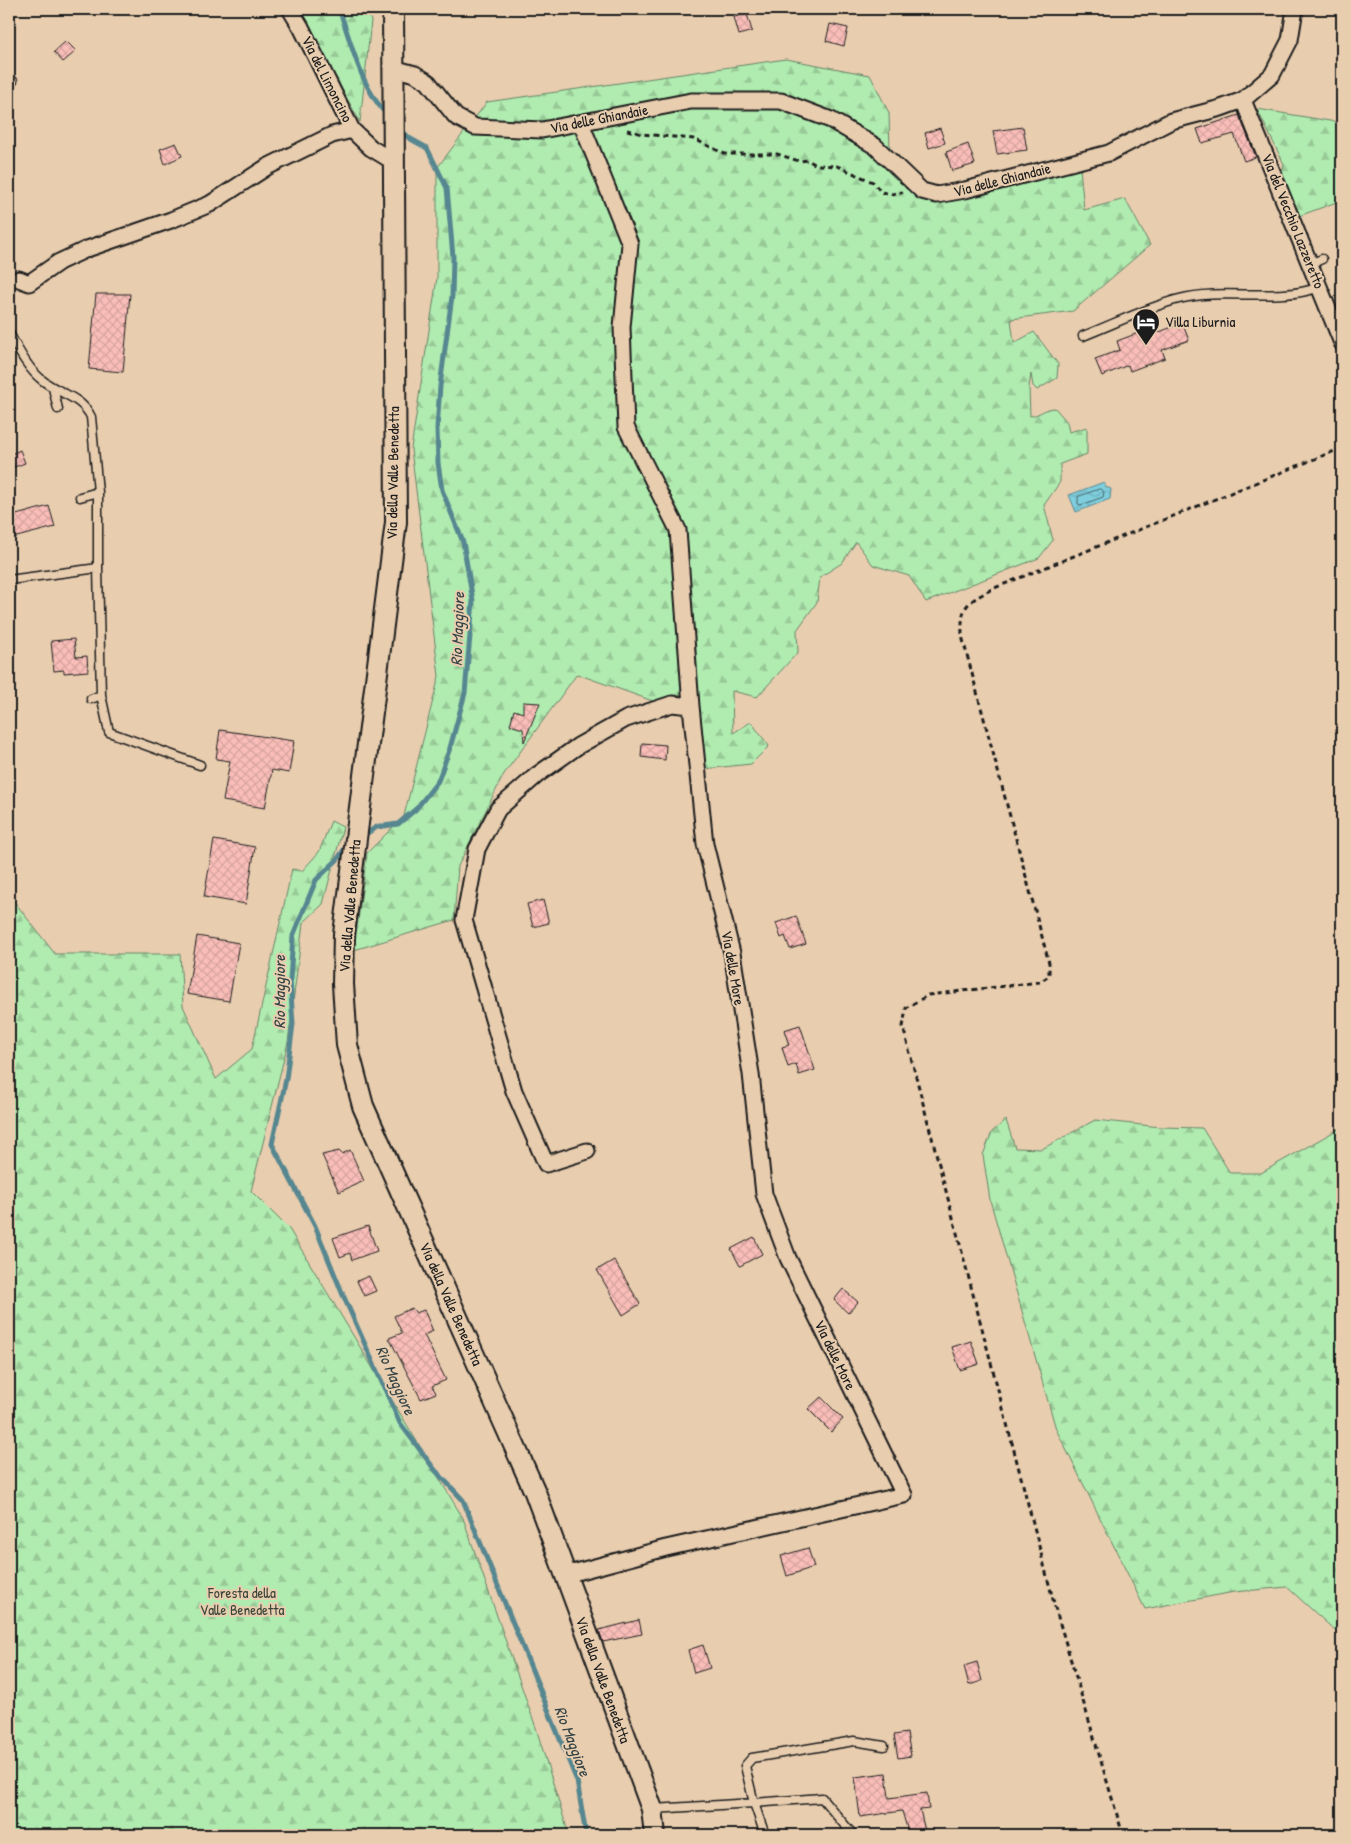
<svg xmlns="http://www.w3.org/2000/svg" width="1351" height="1844" font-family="'Patrick Hand',sans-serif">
<defs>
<pattern id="forest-firs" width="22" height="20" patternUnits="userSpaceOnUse" patternTransform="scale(1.25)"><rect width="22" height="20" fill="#b0ebb0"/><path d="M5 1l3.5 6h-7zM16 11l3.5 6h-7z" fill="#97c997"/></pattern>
<pattern id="water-waves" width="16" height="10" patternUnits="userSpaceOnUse" patternTransform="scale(1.25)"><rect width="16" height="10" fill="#7fcedd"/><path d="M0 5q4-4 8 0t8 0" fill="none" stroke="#6db0bd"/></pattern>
<pattern id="building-cross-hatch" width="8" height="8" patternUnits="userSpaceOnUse" patternTransform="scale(1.25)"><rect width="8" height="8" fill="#fabeb9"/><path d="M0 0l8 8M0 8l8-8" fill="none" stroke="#d6a39e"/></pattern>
</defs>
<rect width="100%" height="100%" fill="#e8cdaf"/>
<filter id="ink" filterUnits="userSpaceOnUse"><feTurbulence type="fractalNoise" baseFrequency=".02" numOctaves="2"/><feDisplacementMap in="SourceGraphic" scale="10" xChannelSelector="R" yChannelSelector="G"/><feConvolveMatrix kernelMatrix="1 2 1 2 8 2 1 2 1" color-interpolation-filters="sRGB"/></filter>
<g filter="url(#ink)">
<path fill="url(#forest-firs)" stroke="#668466" d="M298,9H367L371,21L360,122Z
M786,59L870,75L889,113L890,154L906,189L940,197L1080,168L1084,210L1125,199L1150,245L1073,311L1011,319L1014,343L1034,332L1058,364L1057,378L1037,390L1033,386L1031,374L1029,387L1030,416C1040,415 1045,408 1055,408L1067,422L1069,432L1087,427V454L1060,464V482L1044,505L1053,540L1039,558L926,602L909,576L873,565L856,542L842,563L820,577L817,602L797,630L798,652L757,697L732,691L733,733L751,722L769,746L751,764L704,769L692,715L577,674L504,774L458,866L454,920L354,950L367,853L404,816L439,676L411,449L437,278V168L487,102Z
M1257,109L1342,123V200L1299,216L1281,178L1284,164Z
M331,821L343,827L323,904L303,923L288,1042L251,1191L289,1229L463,1518L536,1728L569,1835H9V895L55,954H180L183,1006L216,1079L252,1049L292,869L302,871L319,852Z
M1006,1120L1015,1148L1042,1149L1095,1120L1160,1127L1202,1128L1230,1173H1261L1342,1127V1637L1287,1587L1234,1592L1145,1609L1056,1429L990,1200L983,1155L992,1132Z"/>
<path fill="url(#water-waves)" stroke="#578790" d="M1104,482L1106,487L1111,489L1110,499L1076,512L1069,495Z"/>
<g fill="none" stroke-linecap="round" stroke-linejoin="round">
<path stroke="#446369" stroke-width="1" d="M1100,489L1104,492L1103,497L1081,505L1078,504V497Z"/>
<path stroke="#578790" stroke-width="5" d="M339,9C353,47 360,86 388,116
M362,836L377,827L398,824L416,809L438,781L450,748L465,693L473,601L463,542L442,490L438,463L437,428L440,386L452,296L453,257L447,188L427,148L409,138L399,127
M348,844L337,860L316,880L293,936L290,980L293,1024L286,1079L272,1144L315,1226L343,1295L400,1423L435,1470L463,1500L577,1781L586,1835"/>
</g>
<path fill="url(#building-cross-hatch)" stroke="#1c1c1c" d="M747,14L752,31L739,35L734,17Z
M830,24L848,28L844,46L826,41Z
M66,41L76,51L63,62L54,52Z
M1239,115L1256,157L1244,161L1234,134L1202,143L1197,129Z
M1023,127L1027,150L997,154L993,131Z
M940,128L945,143L929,148L925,133Z
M176,143L182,156L165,164L160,149Z
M968,144L975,164L952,171L946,152Z
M96,294H130L123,372L89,369Z
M1182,323L1189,340L1162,350L1165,358L1130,371L1128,365L1102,376L1095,359L1120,350L1117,341L1154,327L1157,333Z
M20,450L25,463L9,469V455Z
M49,506L55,527L9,539V517Z
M74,639L76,657L87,656L88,671L64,673V670L54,671L51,641Z
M523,702L540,703L524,742L523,729L510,725L514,710L523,713Z
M220,730L294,741L289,773L272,770L265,808L223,801L230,761L216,759Z
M642,743L666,745L665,760L641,757Z
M214,840L255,847L246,904L204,897Z
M543,900L549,923L533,927L527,904Z
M796,916L806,944L790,949L785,936L781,938L776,923Z
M197,936L239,943L229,1001L187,994Z
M800,1025L815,1070L799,1075L796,1064L788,1067L782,1047L789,1045L784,1030Z
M350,1150L364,1181L339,1192L322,1155L339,1151L342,1154Z
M368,1226L377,1251L352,1260L350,1253L340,1257L333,1238Z
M754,1237L762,1254L740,1266L731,1249Z
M614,1260L640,1304L623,1315L597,1270Z
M369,1276L376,1291L364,1296L357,1281Z
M843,1289L858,1302L848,1313L834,1300Z
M412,1308L416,1313L424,1310L433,1331L424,1335L446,1380L432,1386L436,1393L421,1399L389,1338L402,1333L394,1316Z
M971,1341L979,1364L960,1370L952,1347Z
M821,1397L843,1419L831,1432L808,1409Z
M808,1548L814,1567L787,1576L781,1556Z
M639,1620L642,1634L603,1642L599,1630Z
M703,1645L710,1668L694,1673L688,1650Z
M977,1662L982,1681L969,1685L964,1666Z
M907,1733L911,1756L898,1758L894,1735Z
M886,1773L889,1798L927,1793L929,1809L920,1810L926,1835H909L902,1811L860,1817L855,1777Z"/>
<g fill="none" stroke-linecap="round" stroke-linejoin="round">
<g stroke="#1c1c1c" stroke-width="11">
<path id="lane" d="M9,84L13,81
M1310,264L1322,259
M9,333C18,349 27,368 42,380C58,393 82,397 91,417L98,492L80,497
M1083,336C1114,324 1148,307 1179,299C1225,287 1276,303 1320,287
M53,388L58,409
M9,580L98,568V492
M101,695L109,732L200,765
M91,699L101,695L98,568
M653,1809L754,1803L765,1835
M853,1835L822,1798L754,1803L745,1766L752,1758L854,1741L884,1746"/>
</g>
<g stroke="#1c1c1c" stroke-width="19">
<path id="street" d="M290,9L301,27L352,130L371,148L394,162
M393,68L415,74L428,82L456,117L475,127L542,130L691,101H781L831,120L875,146L922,191L937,195L965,190L1109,153L1171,121L1221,108L1243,100L1272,75L1290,40L1295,9
M1243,100L1342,343
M581,123L630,244L622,327L626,427L678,530L691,706
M19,279L29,283L59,262L87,249L171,220L210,204L267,167L332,135L352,130
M565,1575L666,1548L904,1495L788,1258L764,1194L751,1074L732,953L705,844L691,706L672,704L626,719L578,746L537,775L498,809L477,849L464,920L514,1091L546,1164L587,1151"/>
</g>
<g stroke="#1c1c1c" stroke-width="24">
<path id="secondary" d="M393,9L396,522L344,934L343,984L347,1045L363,1106L535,1492L652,1809L655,1835"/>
</g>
<path stroke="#1c1c1c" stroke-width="3" stroke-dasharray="5 4" stroke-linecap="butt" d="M627,130L642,134L694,139L725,154H777L799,161L808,160L816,165L837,166L873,182L881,192L892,194L903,192
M1123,1835L1055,1607L903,1027L906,1008L928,995L1040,982L1049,976V963L962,636C961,605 965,604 992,589L1342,448"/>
<use href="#lane" stroke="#e8cdaf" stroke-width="8"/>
<use href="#street" stroke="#e8cdaf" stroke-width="15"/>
<use href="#secondary" stroke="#e8cdaf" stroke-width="20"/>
</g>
</g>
<defs>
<g id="hotel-pin" transform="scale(1.4375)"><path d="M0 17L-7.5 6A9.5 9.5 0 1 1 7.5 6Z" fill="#1c1c1c" stroke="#e8cdaf"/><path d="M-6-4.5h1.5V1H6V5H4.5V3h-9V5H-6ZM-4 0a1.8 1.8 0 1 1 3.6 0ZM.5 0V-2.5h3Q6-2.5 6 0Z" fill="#fff"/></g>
</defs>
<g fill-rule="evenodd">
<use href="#hotel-pin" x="1146" y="322"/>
</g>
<g text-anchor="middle" stroke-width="4" stroke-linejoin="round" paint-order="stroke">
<g font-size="15" fill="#1c1c1c" stroke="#e8cdaf">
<text transform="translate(327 79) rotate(63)" y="5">Via del Limoncino</text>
<text transform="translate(599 119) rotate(-11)" y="5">Via delle Ghiandaie</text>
<text transform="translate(1002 180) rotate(-14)" y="5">Via delle Ghiandaie</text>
<text transform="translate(1293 221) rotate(68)" y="5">Via del Vecchio Lazzeretto</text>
<text transform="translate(393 473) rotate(-89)" y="5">Via della Valle Benedetta</text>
<text transform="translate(350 906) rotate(-85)" y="5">Via della Valle Benedetta</text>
<text transform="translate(733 968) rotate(80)" y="5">Via delle More</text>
<text transform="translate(451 1304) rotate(66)" y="5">Via della Valle Benedetta</text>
<text transform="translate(835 1355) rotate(64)" y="5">Via delle More</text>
<text transform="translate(603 1680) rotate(70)" y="5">Via della Valle Benedetta</text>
</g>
<g font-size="15" fill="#1c1c1c" stroke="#e8cdaf" text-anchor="start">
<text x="1165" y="327">Villa Liburnia</text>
</g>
<g font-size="15" fill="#3a453a" stroke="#e8cdaf">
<text x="242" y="1598">Foresta della<tspan x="242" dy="17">Valle Benedetta</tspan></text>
</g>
<g font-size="16" font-style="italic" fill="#304043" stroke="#e8cdaf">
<text transform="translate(457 629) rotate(-88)" y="6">Rio Maggiore</text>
<text transform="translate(279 992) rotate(-90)" y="6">Rio Maggiore</text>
<text transform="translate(396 1380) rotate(66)" y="6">Rio Maggiore</text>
<text transform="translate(573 1741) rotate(69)" y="6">Rio Maggiore</text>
</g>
</g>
<rect width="1351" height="1844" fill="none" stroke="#e8cdaf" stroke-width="30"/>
<rect x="15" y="15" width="1321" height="1814" fill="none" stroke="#1c1c1c" stroke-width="2" filter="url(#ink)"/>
</svg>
